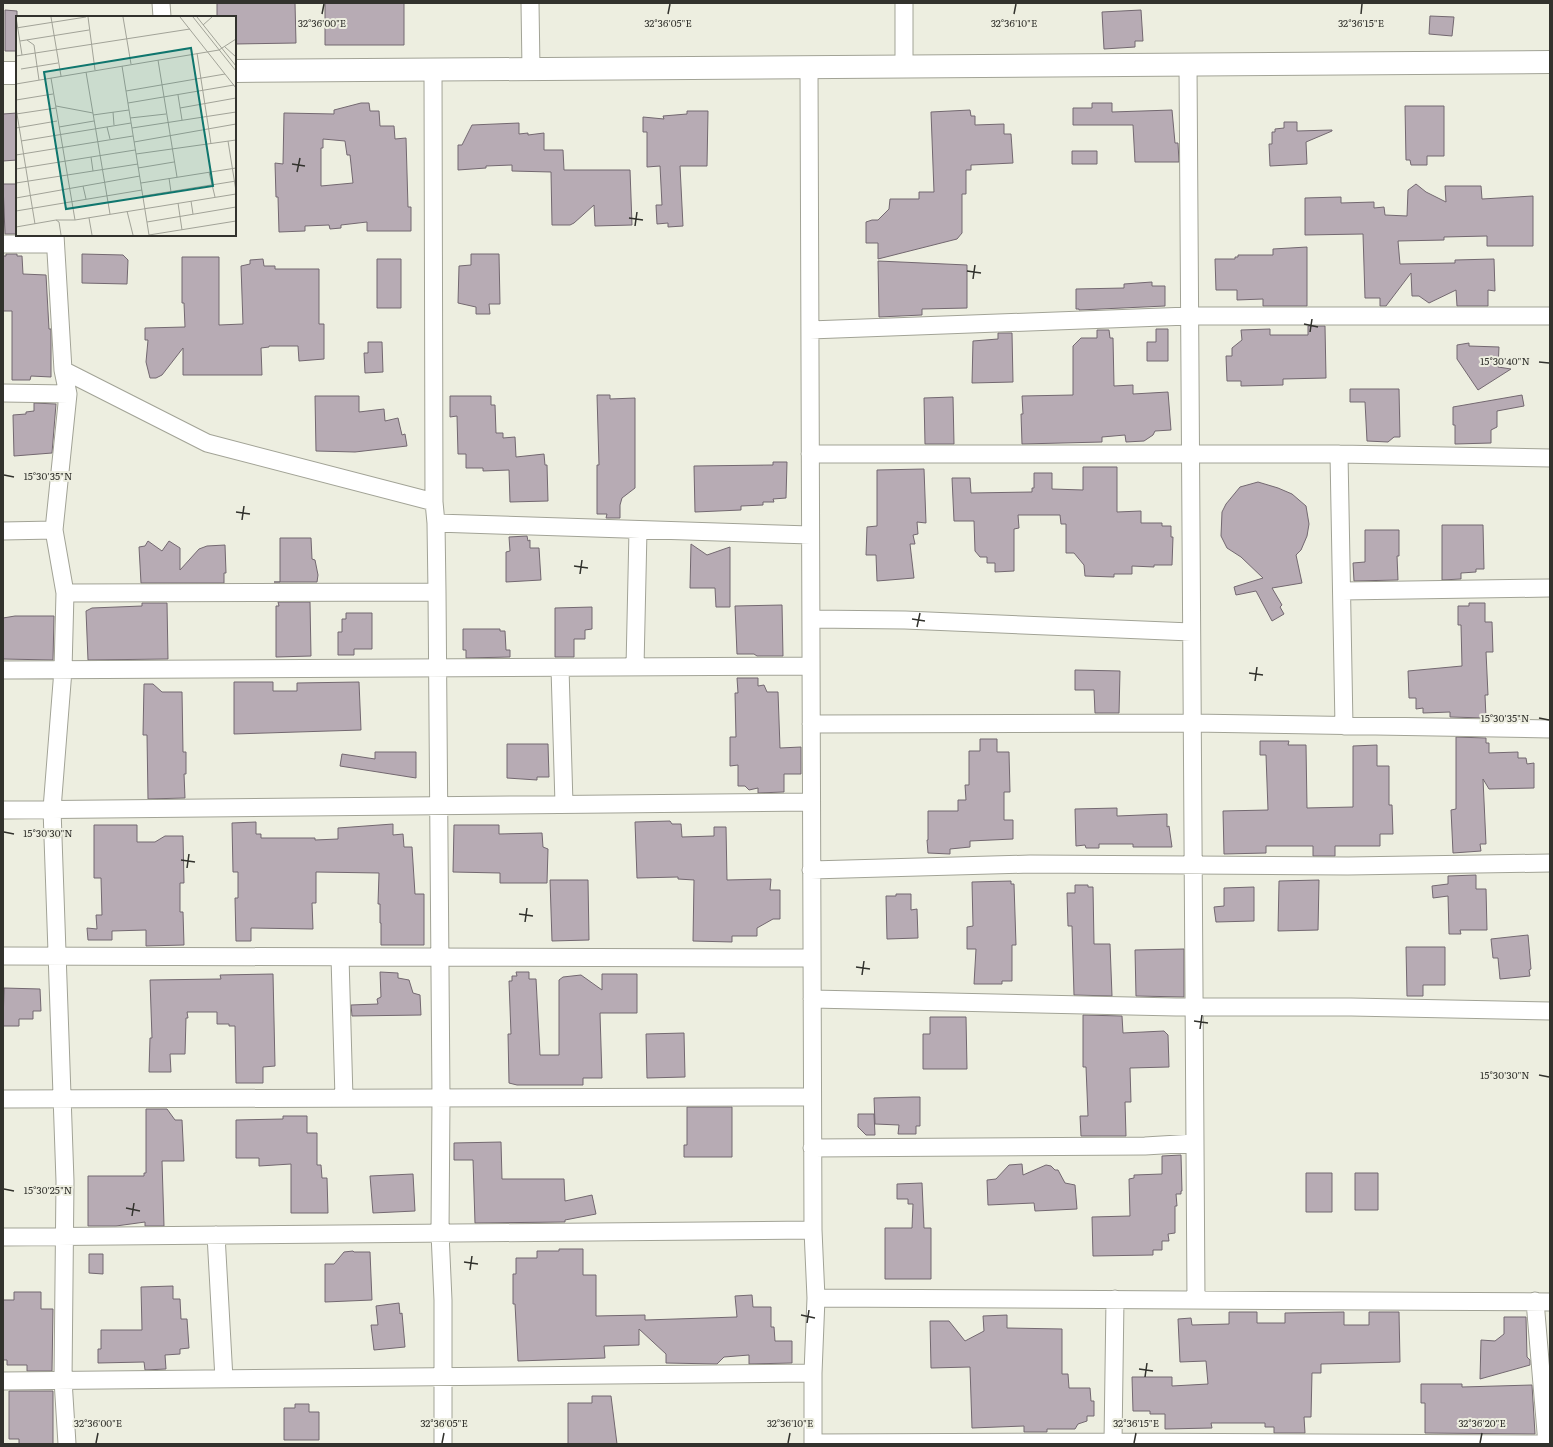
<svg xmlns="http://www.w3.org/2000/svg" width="1553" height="1447" font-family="Literata,serif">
<rect width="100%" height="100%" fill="#edeee0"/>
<path fill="#b7abb4" stroke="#736870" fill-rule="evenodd" d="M217,3H295L296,43L235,44V17H217Z
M325,3H404V45H325Z
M5,10L17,11V51H5Z
M1141,10L1143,41H1135V47L1104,49L1102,12Z
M1430,16L1454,17L1452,36L1429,34Z
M361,103H369L370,111H379L380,126H394L395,139L406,138L408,207H411V231H367V222L341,225V228L330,229L329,225L305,226V231L279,232L278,197H276L275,163L283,164L284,113L334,114V110ZM323,139L345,141L347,155H350L353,183L321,186V148H323Z
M1092,103H1112V112L1172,110L1175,143H1178L1179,162H1135L1133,125H1073V108H1092Z
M1405,106H1444V156H1427V165H1411L1410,160H1406Z
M970,110L971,116H975V125L1004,124V134H1011L1013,163L971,165V170H966V194H962V233L957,239L878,259V243H866V222L872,220H878L889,209L890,199H919V192H934L931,112Z
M687,111H708L707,166H680L683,226L668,227V223L657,224L656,205H662L660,166L647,167V132H643V117L664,119L663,116L687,114Z
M17,113V160L3,161V114Z
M1284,122H1297V131L1332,130V131L1306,142L1307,164L1270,166L1269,144H1272V132H1275V129L1284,128Z
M519,123V134L528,133V135L544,133V150H563L564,170H630L632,225L595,226L594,205L574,223L570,225H552L551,172L512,171V165L486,166V168L458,170V145H462L472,125Z
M1072,151H1097V164H1072Z
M3,184H17V234H5Z
M1416,184L1426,192L1446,202L1445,186H1481L1482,199L1533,196V246H1487V236L1444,237V240L1398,241L1400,264L1455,263V260L1494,259L1495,291L1488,290V306H1457L1456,290L1429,303L1419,296H1412L1411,273L1386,306H1380V298H1365L1363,234L1305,235V198L1341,197V203L1374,202V208L1384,207L1385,215L1407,216L1408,190Z
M1307,247V306H1263V299L1237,300V290H1216L1215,259H1235V257H1238V255H1273V249Z
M6,254H17V256H22L23,274L46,275L49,329H51V377L31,376L30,380H12V311H3V256H6Z
M82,254L123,255L128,260L127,284L82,283Z
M471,254H499L500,304H489L490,314H476V307L458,303L459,266L471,265Z
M182,257H219V325L243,324L241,266L250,264V260L263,259L264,266H275V269H319V324H324V359L299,361L298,346H269V347L261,348L262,375H183V348L162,375L156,378H150L146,362L148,340H145V328L185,327L184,303H182Z
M377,259H401V308H377Z
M878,261L967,265V308L922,309V315L879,317Z
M1152,282V286H1165V306L1079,310V309H1076V289L1124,288V284Z
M1308,326H1325L1326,378L1283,379V385L1241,386V381H1227L1226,356H1232V348L1242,340L1241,330L1270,329V335H1308Z
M1156,329H1168V361H1147V342H1156Z
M1097,330H1109L1110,338H1113L1114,386L1133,385V394L1168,392L1171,430L1155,431L1153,435L1144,441L1126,442L1125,435L1102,437V442L1022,444L1021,414H1023L1022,396L1073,395V346L1081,338H1097Z
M998,333H1012L1013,382L972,383L973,341L998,339Z
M368,342H382L383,372L365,373L364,353H368Z
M1469,343V346L1499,347L1498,367L1511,369L1478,390L1457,359V345Z
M1350,389H1399L1400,437H1394L1388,442L1367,441L1365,402H1350Z
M597,395H610V399L635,398V488L622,498L620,505V518H606L607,514H597V465H599Z
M1522,395L1524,406L1497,411V427L1491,430V443L1455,444V425H1453V407Z
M315,396H359V412L384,409L385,421L398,418L402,435L405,434L407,446L355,452L316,451Z
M450,396H491V405H495L496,433H503V438L515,437L516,457L544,454L545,465H547L548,501L510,502L509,470L483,471V468H466V454H458L457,416L450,417Z
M953,397L954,444H925L924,398Z
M34,403L56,404L52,453L14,456L13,415L26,414V412L34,411Z
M773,462H787L786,498L773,499L774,502H763V505L741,506V510L695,512L694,466L773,465Z
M1083,467H1117V512L1141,511V523H1162V526H1171V537H1173L1172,565H1154V567L1132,566V574H1114V577L1085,576L1084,565L1074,553H1066V524H1061L1060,515H1018L1019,528L1014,529V571L995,572V563H987V557H980L975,551L974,521H954L952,478H970L971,493L1032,492V488H1034V473H1052V489L1083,490Z
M924,469L926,523L917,522L918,534L913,535L915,544H910L914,578L877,581L876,555H866L867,527L877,526V470Z
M1258,482L1278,488L1292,494L1306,506L1309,524L1307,536L1301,550L1296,555L1302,583L1272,588L1282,605L1280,607L1284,614L1272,621L1256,591L1236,595L1234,587L1263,578L1241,557L1227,548L1221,536L1222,512L1226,504L1240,487Z
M1442,525H1483L1484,569H1476V572L1461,573V579L1442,580Z
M1365,530H1399V556H1397L1398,580L1354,581L1353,563L1365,562Z
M527,536L528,541L530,540V548H539L541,580L506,582V552L510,551L509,537Z
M280,538H311L312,559L315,560L318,575L317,582H274H280Z
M148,541L162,551L169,541L180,548V570L199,549L207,546L225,545L226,573H224V583H141L139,547L145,546Z
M691,544L707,555L730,547V607H716L715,588H690Z
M278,602H310L311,656L276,657V606H279Z
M142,603H167L168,659L88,660L86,611L92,608L142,606Z
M1469,603H1485V622H1492L1493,652H1486L1488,695H1485L1486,718L1450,717V712L1423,713V708L1416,709V698H1409L1408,671L1462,666L1461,625H1458V606H1469Z
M782,605L783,656H757L754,654H737L735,606Z
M592,607V629L585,630V639H574V657H555V608Z
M346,613H372V649H354V655H338V632H342V619H346Z
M15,616H54L53,660L3,659V618Z
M463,629H500V631H505L506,650H510V657L466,658V650H463Z
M1075,670L1120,671L1119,713H1095L1094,690H1075Z
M737,678H758V686L764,685L767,692H778L780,748L801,747V774H784V792L758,793V788L749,790L745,786H738V765L730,766V737H736L735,693H738Z
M234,682H273V691H297V683L359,682L361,730L234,734Z
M144,684H153L162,692H182L183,752H186V774H184L185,798L148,799L147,735H143Z
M1456,737L1486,738V743H1489V753L1518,752V758H1526L1527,764L1534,763V788L1489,789L1483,779L1486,844H1480L1481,851L1453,853L1451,810L1456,809Z
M980,739H997V752H1009L1010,792H1004V820H1013V839L970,841V847L950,849V854L928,853L927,840H928V811H958V800H966L965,785H969V751H980Z
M1260,741H1289L1288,745H1306L1307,808L1353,807V746L1377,745V766H1389V805H1392L1393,834H1380V846H1335V856H1313V846H1266V853L1224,854L1223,811L1268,810L1266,755H1260Z
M507,744H548L549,777H537V780L507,778Z
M375,752H416V778L340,766L342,754L375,759Z
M1117,808V816L1167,814V827L1169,826L1172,847H1133V844H1099V848H1086L1085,845L1076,846L1075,809Z
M670,821L672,824H681L682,837L714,836V827H726L727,880L771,879L770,890H780V919H773L757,928V936H732V942L693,941L694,880L678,879V877L637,878L635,822Z
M256,822V834H261V838H315V840L338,839V828L393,824V835L403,834L404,847H412L415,894H424V945H381V923H380V904H378L379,873L316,872V903H312L313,929L251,928V941H236L235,898H238V872H233L232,823Z
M94,825H137V842H155L165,836H183L184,883H180V912H183L184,945L146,946V930L112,931V940H88L87,928L97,929L96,915H102L101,878H94Z
M454,825H499V834L542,833L543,847L548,849L547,883H500V873L453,872Z
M1476,875V889H1486L1487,930H1460L1461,934H1449L1448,896L1433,898L1432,886L1448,884V876Z
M550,880H588L589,940L552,941Z
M1319,880L1318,930L1278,931L1279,881Z
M1011,881V884H1014L1016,945H1012V981H1002V984H974L976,949H967V927L973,926L972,882Z
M1075,885H1088V887H1093L1094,944H1110L1112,996L1074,995L1072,926H1068L1067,893H1075Z
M1254,887V921L1216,922L1214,907L1224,906V888Z
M896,894H911V910L917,909L918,938L887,939L886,896H896Z
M1528,935L1531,969L1529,970L1530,976L1500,979L1498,958H1493L1491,939Z
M1406,947H1445V985H1423V996H1407Z
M1184,949V997L1136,996L1135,950Z
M380,972L398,973V978L409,980L413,993L420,995L421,1015L352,1016L351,1005L378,1004L377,999L381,997Z
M516,972H529V979H536L540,1055H559V980L563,977L581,975L602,990V974H637V1013H600L602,1078H583V1085H517L509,1083L508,1034H511L509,981H512V976H517Z
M273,974L275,1066L263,1067V1083H236L235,1026H229V1024H217V1012H187L188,1018H186L185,1054H170L171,1072H149L150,1038H152L150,980L221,979L220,975Z
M4,988L40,989L41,1011H33V1019H19V1026H3Z
M1083,1015L1122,1016L1123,1033L1164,1031L1168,1035L1169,1067L1130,1068L1131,1102H1125L1126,1136H1081L1080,1116H1088L1086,1067H1083Z
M930,1017H966L967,1069H923V1034H930Z
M684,1033L685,1077L647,1078L646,1034Z
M913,1097H920V1126H916V1134H898L899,1125L875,1124L874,1098Z
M687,1107H732V1157H684V1145H687Z
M146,1109H167L175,1120H182L184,1161H162L164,1226H145V1222L116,1226H88V1176H144V1173H146Z
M858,1114H874L875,1135H866L858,1127Z
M283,1116H307V1133H317V1165H321L322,1178H327L328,1213H291V1164L259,1166V1158H236V1120L283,1119Z
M501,1142L502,1179H564L565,1201L592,1195L596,1214L565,1220V1222L475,1223L473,1160H454V1143Z
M1181,1155L1182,1191H1181V1194H1176L1177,1206H1175V1233L1168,1234L1169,1241H1162V1250H1153V1255L1093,1256L1092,1217L1130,1216L1129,1179L1134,1178V1175L1162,1174V1156Z
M1022,1164L1023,1175L1046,1165L1051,1166L1055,1170H1058L1065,1183L1075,1185L1077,1209L1035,1211L1034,1203L988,1205L987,1180L996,1179L1009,1165Z
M1306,1173H1332V1212H1306Z
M1355,1173H1378V1210H1355Z
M413,1174L415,1211L373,1213L370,1176Z
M922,1183L924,1228H931V1279H885V1228H912L913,1204H908V1199H897V1184Z
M559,1249H583V1275H596V1316L645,1315V1320L737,1317L735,1296L752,1295L753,1307H771V1327H774L775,1341H792V1363L749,1364V1355L724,1357L717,1364L666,1363V1354L639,1329V1345L604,1346L605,1358L518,1361L515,1304H513V1274H516V1258H537V1251H559Z
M353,1251L354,1252H370L372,1300L325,1302V1264H334L344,1252Z
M89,1254H103V1274L89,1273Z
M173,1286V1299H180L181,1319H187L189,1348L180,1349V1354L165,1355L166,1369L145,1370L144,1362L98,1363V1349H101V1330H142L141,1287Z
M14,1292H41V1309H53L52,1371H27V1365H7V1360H3V1300H14Z
M399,1303L400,1314L402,1313L405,1347L374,1350L371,1325H378L376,1306Z
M1229,1312H1257V1323H1285V1313L1344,1312V1325H1369V1312H1399L1400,1362L1321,1364V1373H1312L1311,1417H1304L1305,1433H1274V1427H1265V1423H1211L1212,1428L1165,1429V1414H1150V1411H1133L1132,1377H1172V1386L1208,1384L1206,1361L1180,1362L1178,1319L1191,1318L1192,1325L1229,1324Z
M1007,1315V1328L1062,1329V1374H1068L1069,1388H1090L1091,1401H1094V1416H1087V1421L1078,1424L1075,1429H1047V1432H1024V1426L972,1428L970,1367L931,1368L930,1321H949L965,1341L984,1331L983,1316Z
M1504,1317H1526L1527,1357L1530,1360V1365L1480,1379L1481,1340L1495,1341L1504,1334Z
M1421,1384H1462V1387L1532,1385L1535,1434L1425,1433V1403H1421Z
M9,1391H53V1444H19V1439H9Z
M592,1396H611L617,1444H568V1403H592Z
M295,1404H309V1412H319V1440H284V1408H295Z"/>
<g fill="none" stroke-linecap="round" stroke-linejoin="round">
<g stroke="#a2a396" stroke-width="19">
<path id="street" d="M161,3L162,17
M530,3L531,69
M1188,65L1196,1300
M904,66V3
M809,68L813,1230L816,1298L813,1373V1444
M433,70L434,502L436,523L437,592L441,1098L440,1233L443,1300V1444
M55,235L63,370L68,394L54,530L65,593L63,670L52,809L65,1181L63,1380L67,1444
M3,244H55
M810,330L1189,316H1550
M63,370L207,443L434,502
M3,393L68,394
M810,454H1339L1550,458
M1339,454L1344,726
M436,523L810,535
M3,531L54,530
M1342,591L1550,588
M65,593L437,592
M811,619L905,620L1191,632
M635,667L638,530
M560,668L564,804
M3,670L811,666
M811,724L1192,723L1550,729
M3,810L811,802
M811,870L1030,864L1348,866L1550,863
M3,956L812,958
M340,957L344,1098
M812,999L1176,1007H1351L1550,1011
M3,1099L812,1097
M812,1148L1145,1146L1195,1143
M216,1235L224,1379
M3,1237L813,1230
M816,1298L1550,1302
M1535,1301L1547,1444
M3,1381L813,1373
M1113,1442L1115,1299
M813,1443L1113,1442L1550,1444"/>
</g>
<g stroke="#a2a396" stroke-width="24">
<path id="secondary" d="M235,71L1550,62
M3,73H17"/>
</g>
<use href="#street" stroke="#fff" stroke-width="17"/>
<use href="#secondary" stroke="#fff" stroke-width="22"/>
</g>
<path fill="none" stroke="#32322d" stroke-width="1.5" d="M322,14L324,4M668,14L670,4M1014,14L1016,4M1361,14L1362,4M292,164L305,166M297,172L300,158M629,218L643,220M635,226L637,212M967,271L981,273M973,279L975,265M1304,324L1318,327M1310,332L1312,319M1539,362L1549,363M4,475L14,477M236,512L250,514M242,520L244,506M574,566L588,568M580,574L582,560M912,619L925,621M917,627L920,613M1249,673L1263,675M1255,681L1257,667M1539,718L1549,720M4,832L14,834M181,860L195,862M187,868L189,854M519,914L533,916M525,922L527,908M856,967L870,969M862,975L864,961M1194,1021L1208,1023M1200,1029L1202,1015M1539,1075L1549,1077M4,1189L14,1191M126,1208L140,1211M132,1216L134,1203M464,1262L478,1264M470,1270L472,1256M801,1315L815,1318M807,1323L809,1310M1139,1369L1153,1371M1145,1377L1147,1363M96,1443L98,1433M442,1443L444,1433M788,1443L790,1433M1134,1443L1136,1433M1480,1443L1482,1433"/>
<g transform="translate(16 16)">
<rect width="220" height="220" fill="#edeee0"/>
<path fill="none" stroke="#a2a398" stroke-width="1" d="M0,1L6,39M35,1L45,60M72,1L79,54M107,1L115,48M164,1L220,72M177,1L220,55M181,1L220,50M187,9L196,1M0,12L70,1M11,24L18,29L23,64M4,25L73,14M209,31L220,41M181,37L195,128M0,40L174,13M142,44L161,161M106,50L133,219M5,53L42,47M70,56L94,198M35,62L59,204M0,68L203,34L220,23M110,75L209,58M162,79L166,104M0,84L37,78M112,87L218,69M40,90L77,97M0,92L19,208M164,92L220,82M97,96L98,109M0,98L40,92M77,99L113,94M114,102L150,98M43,111L78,105M91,111L94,123M0,112L41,105M116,112L220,96M5,125L115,107M212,125L220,175M118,126L220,108M120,138L220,124M0,139L117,120M75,141L77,155M122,152L158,146M0,153L119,134M193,156L199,181M153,162L155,176M0,167L122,148M125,167L220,152M67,170L70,183M127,180L220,165M0,182L124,160M175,185L177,198M162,187L166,214M0,195L126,174M111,195L117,219M73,202L76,219M40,204H59L220,178M131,206L220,191M0,211L40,204L43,206L45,219M133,219L220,205"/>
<path fill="#0f766e" fill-opacity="0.15" stroke="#0f766e" stroke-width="2" d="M175,32L197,170L50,193L28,56Z"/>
<rect width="220" height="220" fill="none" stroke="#32322d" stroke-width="2"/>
</g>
<g font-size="10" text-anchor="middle" fill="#32322d" stroke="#edeee0" stroke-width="4" stroke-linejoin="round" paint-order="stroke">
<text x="322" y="27">32°36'00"E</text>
<text x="668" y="27">32°36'05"E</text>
<text x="1014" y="27">32°36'10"E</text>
<text x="1361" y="27">32°36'15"E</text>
<text x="1505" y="365">15°30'40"N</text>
<text x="48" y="480">15°30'35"N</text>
<text x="1505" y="722">15°30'35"N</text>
<text x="48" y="837">15°30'30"N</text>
<text x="1505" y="1079">15°30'30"N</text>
<text x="48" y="1194">15°30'25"N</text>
<text x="98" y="1427">32°36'00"E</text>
<text x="444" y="1427">32°36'05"E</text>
<text x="790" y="1427">32°36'10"E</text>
<text x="1136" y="1427">32°36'15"E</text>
<text x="1482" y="1427">32°36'20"E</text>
</g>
<rect width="1553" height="1447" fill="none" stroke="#32322d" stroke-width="8"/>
</svg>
